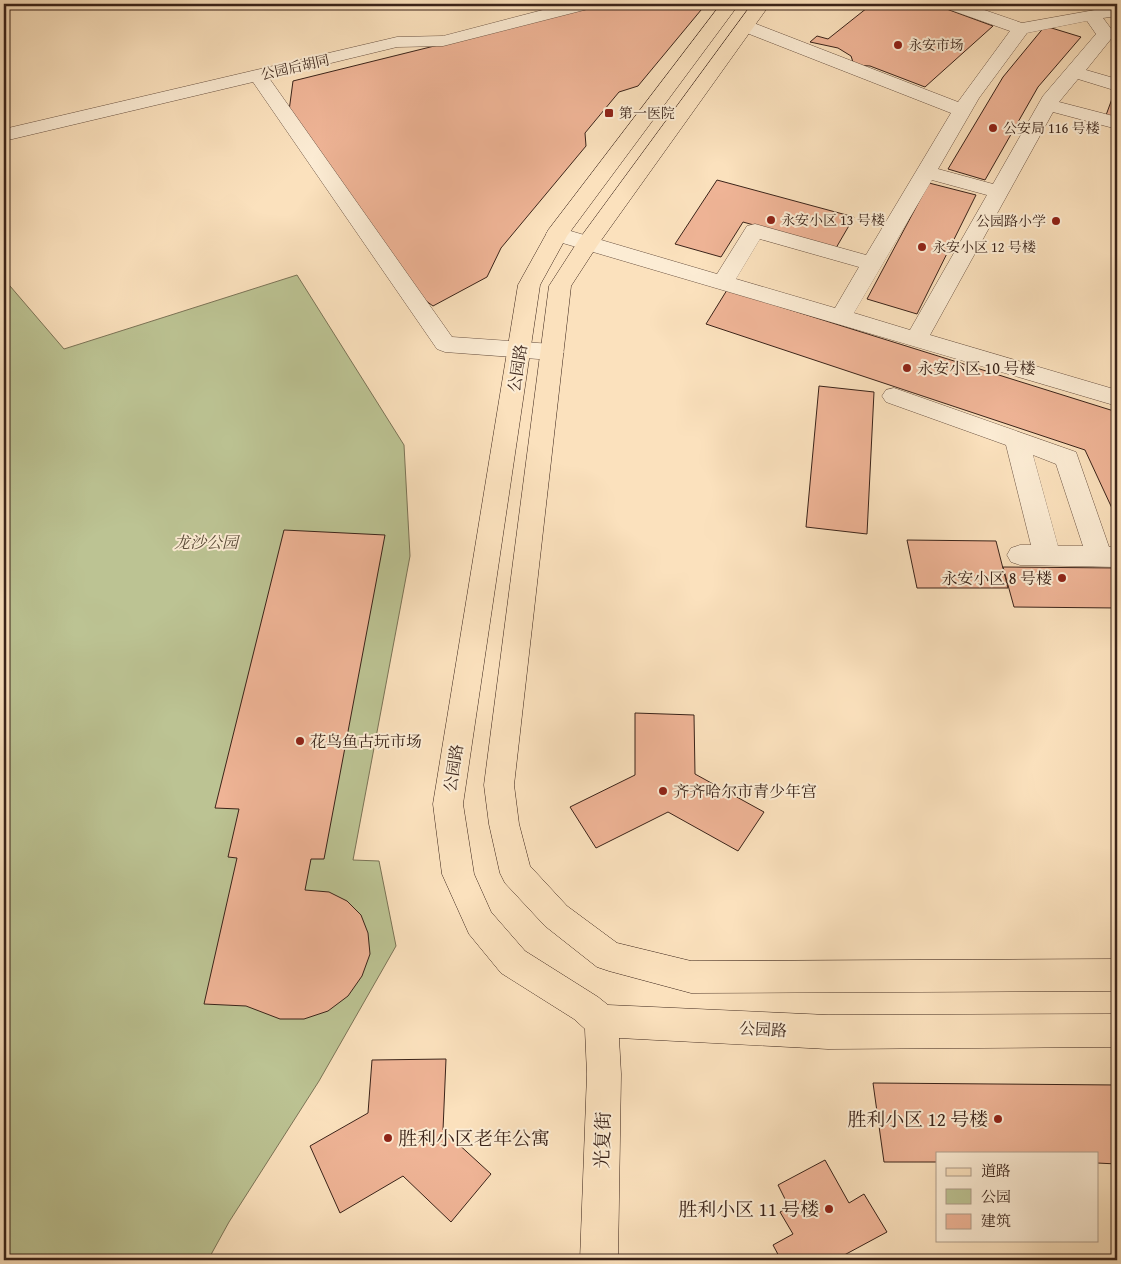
<svg xmlns="http://www.w3.org/2000/svg" width="1121" height="1264" font-family="'Gentium Book Plus','Noto Serif SC',serif">
<rect width="100%" height="100%" fill="#fbe1bd"/>
<filter id="stains"><feTurbulence type="fractalNoise" baseFrequency=".004" numOctaves="4"/><feColorMatrix values="0 0 0 0 .2 0 0 0 0 .09 0 0 0 0 .02 0 0 0 .5 -.17"/></filter>
<radialGradient id="worn" r=".72"><stop offset=".6" stop-color="#630" stop-opacity="0"/><stop offset="1" stop-color="#630" stop-opacity=".3"/></radialGradient>
<path fill="#bcc393" stroke="#7b7356" d="M297,275L404,445L410,556L353,860L379,861L396,946L319,1081L229,1222L208,1260H4V279L64,349Z"/>
<path fill="#efb496" stroke="#3a2319" d="M604,4H706L638,86L619,92L585,133L586,146L501,248L487,277L433,306L422,298L289,111L293,81Z
M872,4H933L993,26L925,87L870,66L854,65L851,56L838,48L810,42L817,36L828,39Z
M1045,26L1081,37L1038,87L985,180L948,169L1003,77Z
M1113,96L1117,97V121L1105,118Z
M717,180L854,217L836,248L743,222L721,257L675,244Z
M929,183L976,195L917,314L867,299Z
M727,290L1117,412V519L1085,450L706,324Z
M819,386L874,392L867,534L806,527Z
M284,530L385,535L324,859H311L305,890L329,892L347,901L361,915L368,933L370,954L362,976L348,996L328,1011L304,1019H280L246,1006L204,1004L237,858L228,857L239,809L215,808Z
M907,540L996,541L1008,588H917Z
M1003,567L1117,568V608L1014,607Z
M635,713L694,715L695,774L764,812L738,851L668,812L596,848L570,807L635,775Z
M446,1059L443,1130L491,1174L451,1222L403,1176L340,1213L310,1146L368,1113L372,1060Z
M873,1083L1117,1085V1164L1097,1163V1153H937V1162H884Z
M825,1160L849,1203L864,1194L887,1232L835,1260H781L773,1245L793,1234L780,1212L789,1207L778,1185Z"/>
<g fill="none" stroke-linecap="round" stroke-linejoin="round">
<g stroke="#6a5242" stroke-width="1">
<path id="minor" d="M566,4H595L592,8L443,46L397,47L269,78L452,337L552,344L560,347L564,352L560,357L552,360L445,352L437,349L253,82L4,141V129L397,37L443,36Z
M942,4H967L1022,23L1117,6V16L1103,18L1115,34L1086,70L1117,79V91L1078,79L1059,102L1117,117V129L1053,112L930,335L1117,390V406L549,239L546,234L549,229L557,227L717,274L747,226L755,224L866,255L951,113L739,30L736,26L739,22L745,21L751,22L958,102L1010,31L945,8ZM1087,21L1096,34L1043,96L993,184L938,169L979,98L1027,33ZM932,180L987,195L910,330L854,313ZM760,239L859,267L835,308L736,279Z
M894,388L1076,452L1109,547H1117V567L1020,565L1011,562L1007,555L1011,548L1020,545H1031L1006,445L886,402L882,396L886,390ZM1033,455L1056,464L1083,546H1058Z"/>
</g>
<g stroke="#3a2319" stroke-width="1">
<path id="major" d="M721,4H739L567,236L540,285L463,804L474,874L491,912L525,951L598,997L608,1005L828,1015L1117,1014V1047L828,1049L619,1038L621,1074L618,1260H580L587,1074L585,1029L574,1019L501,973L469,934L442,874L433,804L518,285L549,229Z
M752,4H770L597,246L571,286L514,785L519,824L530,866L567,906L617,943L691,961L1117,959V991L691,993L609,971L597,967L545,926L505,883L500,873L489,824L484,785L549,286L580,238Z"/>
</g>
<use href="#minor" fill="#fcecd4" fill-rule="evenodd"/>
<use href="#major" fill="#fbe1bd" fill-rule="evenodd"/>
</g>
<g fill="#8f2418" stroke="#fcecd4" stroke-width="2">
<circle cx="898" cy="45" r="5"/>
<rect x="604" y="108" width="10" height="10" rx="2.5"/>
<circle cx="993" cy="128" r="5"/>
<circle cx="771" cy="220" r="5"/>
<circle cx="1056" cy="221" r="5"/>
<circle cx="922" cy="247" r="5"/>
<circle cx="907" cy="368" r="5"/>
<circle cx="1062" cy="578" r="5"/>
<circle cx="300" cy="741" r="5"/>
<circle cx="663" cy="791" r="5"/>
<circle cx="998" cy="1119" r="5"/>
<circle cx="388" cy="1138" r="5"/>
<circle cx="829" cy="1209" r="5"/>
</g>
<g text-anchor="middle" stroke-width="4" stroke-linejoin="round" paint-order="stroke">
<g font-size="14" fill="#3a2319" stroke="#fcecd4" text-anchor="start">
<text x="908" y="50">永安市场</text>
<text x="619" y="118">第一医院</text>
<text x="1003" y="133">公安局 116 号楼</text>
<text x="781" y="225">永安小区 13 号楼</text>
<text x="1046" y="226" text-anchor="end">公园路小学</text>
<text x="932" y="252">永安小区 12 号楼</text>
</g>
<g font-size="14" fill="#3a2319" stroke="#fcecd4">
<text transform="translate(295 67) rotate(-13)" y="5">公园后胡同</text>
</g>
<g font-size="16" fill="#3a2319" stroke="#fcecd4">
<text transform="translate(517 368) rotate(-81)" y="6">公园路</text>
<text transform="translate(453 768) rotate(-81)" y="6">公园路</text>
<text transform="translate(763 1029) rotate(3)" y="6">公园路</text>
</g>
<g font-size="16" fill="#3a2319" stroke="#fcecd4" text-anchor="start">
<text x="917" y="374">永安小区 10 号楼</text>
<text x="1052" y="584" text-anchor="end">永安小区 8 号楼</text>
<text x="310" y="747">花鸟鱼古玩市场</text>
<text x="673" y="797">齐齐哈尔市青少年宫</text>
</g>
<g font-size="16" font-style="italic" fill="#5a4b38" stroke="#fcecd4">
<text x="206" y="548">龙沙公园</text>
</g>
<g font-size="19" fill="#3a2319" stroke="#fcecd4" text-anchor="end">
<text x="988" y="1126">胜利小区 12 号楼</text>
<text x="398" y="1145" text-anchor="start">胜利小区老年公寓</text>
<text x="819" y="1216">胜利小区 11 号楼</text>
</g>
<g font-size="19" fill="#3a2319" stroke="#fcecd4">
<text transform="translate(602 1140) rotate(-88)" y="7">光复街</text>
</g>
</g>
<rect width="1121" height="1264" fill="none" stroke="#fbe1bd" stroke-width="20"/>
<rect x="5" y="5" width="1111" height="1254" fill="none" stroke="#3a2319" stroke-width="2.5"/>
<rect x="10" y="10" width="1101" height="1244" fill="none" stroke="#3a2319"/>
<rect x="936" y="1152" width="162" height="90" fill="#fcecd4" stroke="#ae9c89"/>
<rect x="946" y="1168" width="25" height="8" fill="#fbe1bd" stroke="#ae9c89"/>
<text x="981" y="1176" font-size="15" fill="#3a2319">道路</text>
<rect x="946" y="1189" width="25" height="15" fill="#bcc393" stroke="#ae9c89"/>
<text x="981" y="1202" font-size="15" fill="#3a2319">公园</text>
<rect x="946" y="1214" width="25" height="15" fill="#efb496" stroke="#ae9c89"/>
<text x="981" y="1226" font-size="15" fill="#3a2319">建筑</text>
<rect width="100%" height="100%" filter="url(#stains)"/>
<rect width="100%" height="100%" fill="url(#worn)"/>
</svg>
